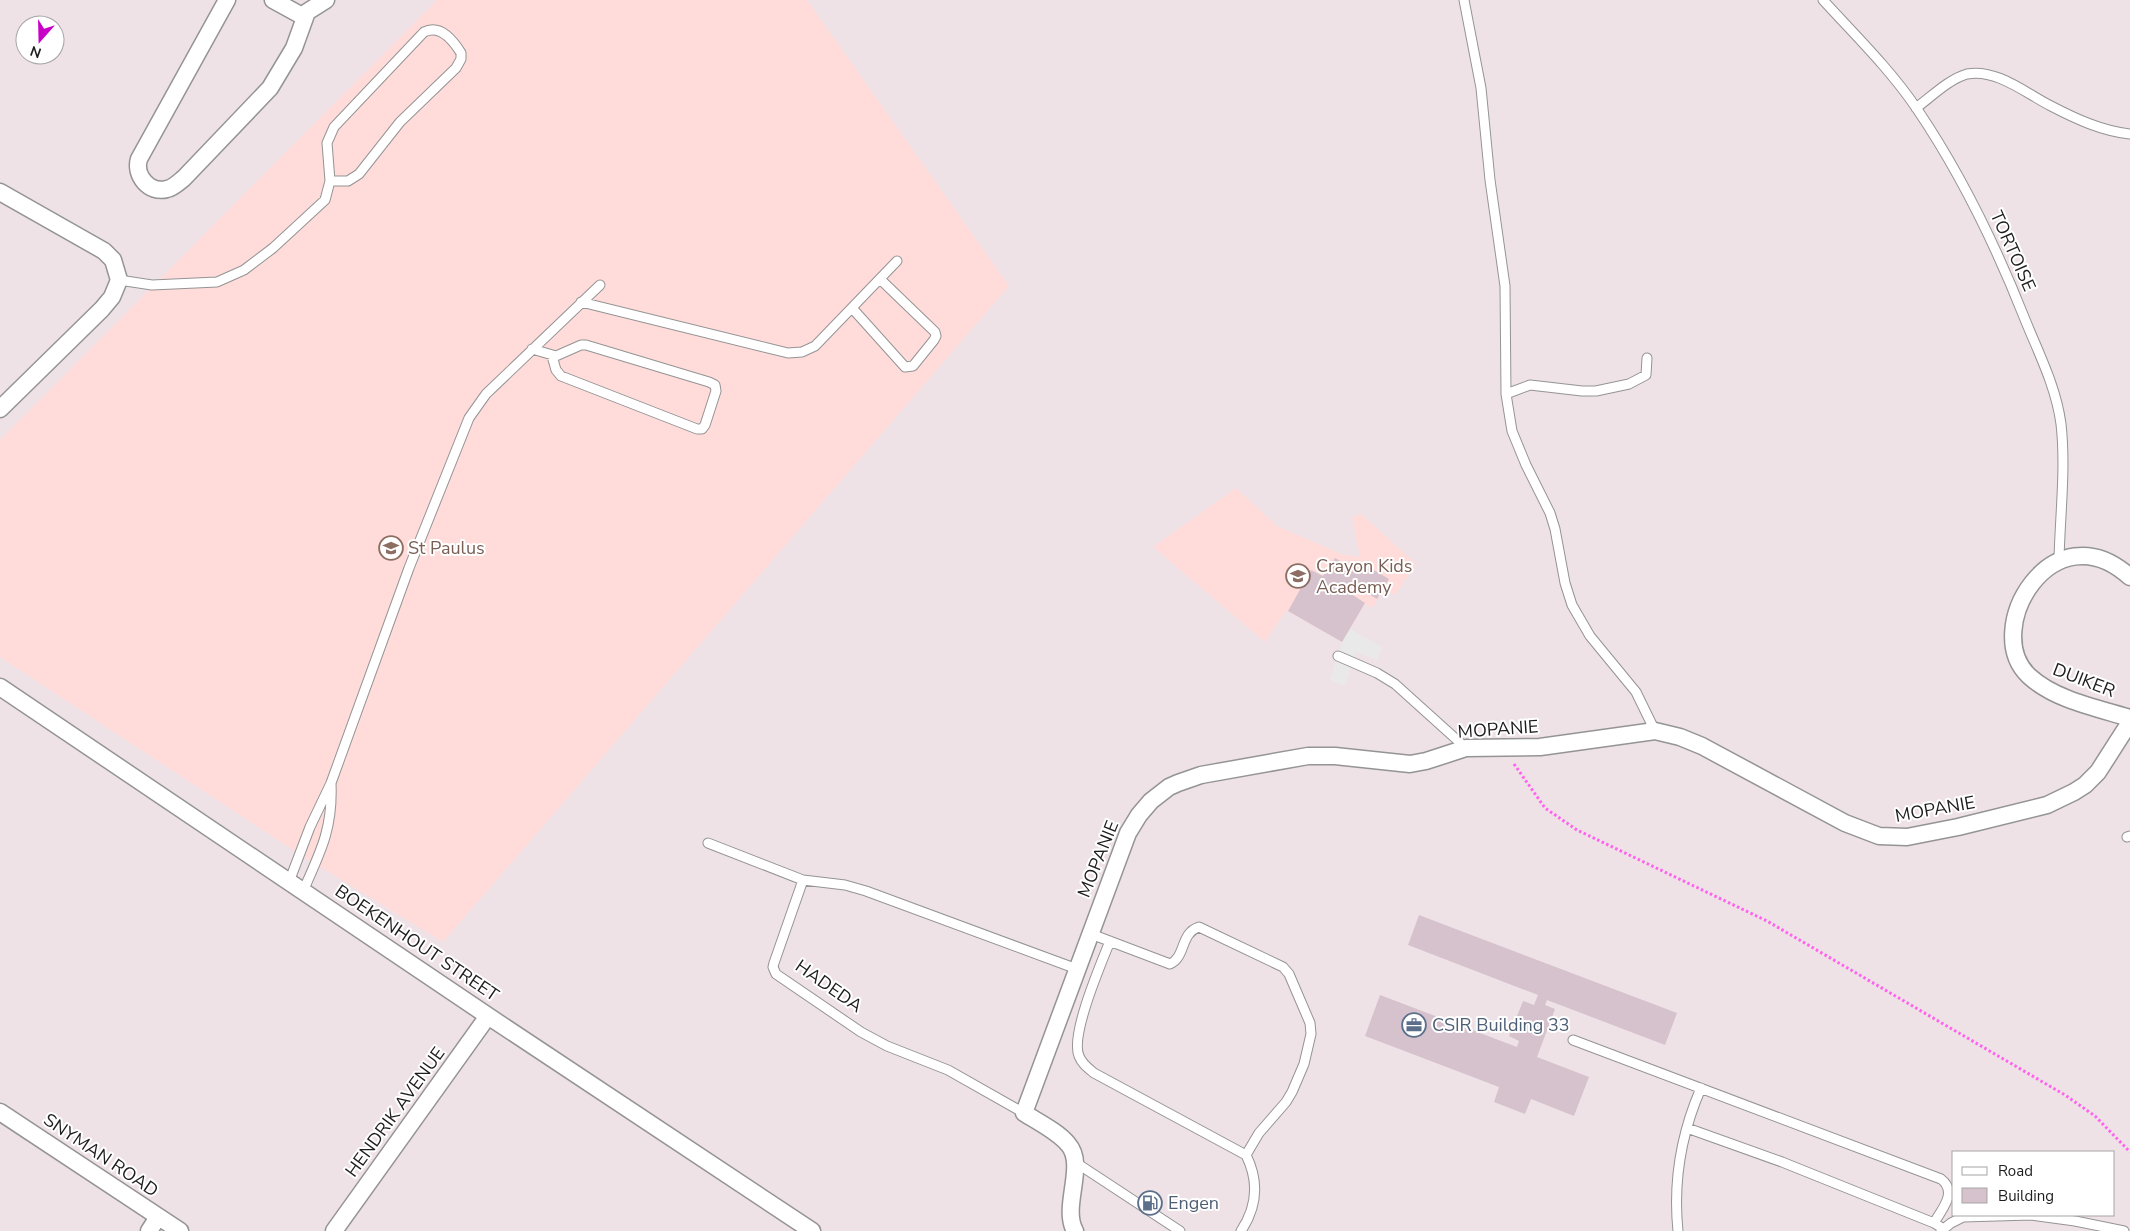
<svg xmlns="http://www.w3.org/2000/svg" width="2130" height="1231" font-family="'Nunito Sans',sans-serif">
<rect width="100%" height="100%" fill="#efe2e6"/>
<path fill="#ffdbda" d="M437,0H807L1009,286L443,942L299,854L0,657V440Z
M1236,488L1277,526L1341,554L1360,557L1352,517L1361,514L1416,564L1395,595L1384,588L1372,608L1365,604L1342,642L1286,610L1265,642L1153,547Z"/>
<path fill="#e9e9e9" d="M1350,629L1382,647L1377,660L1356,652L1345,686L1330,680L1342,642Z"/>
<path fill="#d6c2cd" d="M1335,558L1356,570L1362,563L1389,579L1377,599L1351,583L1345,590L1365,603L1342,642L1288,611L1311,570L1323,576Z
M1419,915L1677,1013L1665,1045L1547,1000L1545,1005L1555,1009L1537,1057L1589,1077L1574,1116L1531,1099L1525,1114L1494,1102L1499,1087L1365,1036L1380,995L1517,1047L1519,1041L1509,1036L1523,1001L1534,1005L1538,995L1408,945Z"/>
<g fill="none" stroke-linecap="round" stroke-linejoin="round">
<g stroke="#949494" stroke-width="11">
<path id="service" d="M1464,0L1481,88L1490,180L1505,286L1506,394L1512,431L1526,465L1550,513L1555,529L1565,583L1572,605L1590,636L1636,692L1655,731
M1823,0C1855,35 1890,69 1917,109C1961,174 1995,244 2024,317C2038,352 2056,386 2061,424C2066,468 2060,515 2059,560
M1916,108C1931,97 1949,79 1967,74C1996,68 2027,94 2051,106C2076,119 2102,131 2130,134
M119,280L152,285L217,282L244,270L273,248L325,200L330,181L327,143L334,127L424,32C440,24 453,40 461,53V59L456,68L400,122L359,174L348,181H330
M581,302L788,353L802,352L815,346L897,261
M852,308L905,367L913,366L934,340L936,336L935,332L880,279
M532,349L556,356L581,345H586L709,382L715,385L716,391L705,425L702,429H697L561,376L556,370L552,356
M1506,394L1530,385L1582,391H1596L1629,384L1646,375L1647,358
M1338,656L1377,673L1395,684L1466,748
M2127,837L2130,836
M708,843L803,880
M289,882L310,827L331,783L409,568L469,418L486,394L600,285
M303,891C321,851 333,828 331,783
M1091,934L1170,964C1186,957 1180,933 1199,927L1283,967L1289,974L1310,1023L1311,1034L1304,1064L1292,1092L1286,1102L1259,1133L1246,1155
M1110,941C1101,964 1070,1035 1079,1056C1082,1064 1088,1068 1094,1073L1246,1155C1259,1181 1257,1207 1241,1231
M1573,1040L1941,1179C1958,1192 1942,1209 1934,1223
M1024,1113L948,1070L887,1046L861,1032L776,974L773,967L774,963L803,880L845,885L866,891L1077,969
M1687,1128L1782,1162L1934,1223L1944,1229
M1075,1162L1180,1231
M1678,1231C1673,1182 1681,1134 1701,1088
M1941,1231L1951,1223L1963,1217L2031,1215L2075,1221L2124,1231"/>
</g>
<g stroke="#949494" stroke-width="19">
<path id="minor" d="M227,0L139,159C134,175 149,194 167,189C173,188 179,182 184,178L270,88L294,48L307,12L326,0
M273,0L304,17
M0,192L104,251L113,260L119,280L112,297L102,309L0,409
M2130,577C2053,507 1980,630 2029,676C2055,700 2097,708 2130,718
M0,687L488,1016L812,1231
M0,1112L180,1231
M149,1231L158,1217
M334,1231L488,1016
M1075,1231C1061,1207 1087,1165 1068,1144C1057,1131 1038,1122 1024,1113L1128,833L1139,815L1151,801L1169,787L1178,783L1201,775L1308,756H1335L1410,764L1426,761L1466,748L1540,747L1655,731L1680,737L1702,746L1845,823L1879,836L1907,837L1958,827L2047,805L2074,792L2085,785L2098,772L2130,722"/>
</g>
<path stroke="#ff62ee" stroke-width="3" stroke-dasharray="2.5 2.5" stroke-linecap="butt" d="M1514,764L1545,808L1577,830L1767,921L2065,1095L2095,1116L2130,1152"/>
<use href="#service" stroke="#fff" stroke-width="9"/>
<use href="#minor" stroke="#fff" stroke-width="16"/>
</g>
<defs>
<g id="school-ring" transform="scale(1.25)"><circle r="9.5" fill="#fff" stroke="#8d6e63" stroke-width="1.5"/><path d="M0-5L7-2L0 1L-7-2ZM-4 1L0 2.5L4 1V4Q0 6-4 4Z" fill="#8d6e63"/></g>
<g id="office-ring" transform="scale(1.25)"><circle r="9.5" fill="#fff" stroke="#5c6f8a" stroke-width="1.5"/><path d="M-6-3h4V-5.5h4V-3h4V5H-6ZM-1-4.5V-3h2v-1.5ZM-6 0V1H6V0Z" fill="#5c6f8a"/></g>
<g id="fuel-ring" transform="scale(1.25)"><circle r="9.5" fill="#fff" stroke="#5c6f8a" stroke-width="1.5"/><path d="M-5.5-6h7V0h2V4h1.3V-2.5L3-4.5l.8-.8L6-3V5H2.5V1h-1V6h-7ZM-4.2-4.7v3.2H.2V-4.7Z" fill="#5c6f8a"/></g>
</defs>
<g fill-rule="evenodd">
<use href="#school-ring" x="391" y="548"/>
<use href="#school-ring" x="1298" y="576"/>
<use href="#office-ring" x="1414" y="1025"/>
<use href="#fuel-ring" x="1150" y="1203"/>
</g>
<g text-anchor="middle" stroke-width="4" stroke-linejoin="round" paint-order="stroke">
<g font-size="18" fill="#1d1d1d" stroke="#fff">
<text transform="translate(2013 251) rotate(66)" y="6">TORTOISE</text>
<text transform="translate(2084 680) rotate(21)" y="6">DUIKER</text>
<text transform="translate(1498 729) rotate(-4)" y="6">MOPANIE</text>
<text transform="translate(1935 809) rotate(-10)" y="6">MOPANIE</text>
<text transform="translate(1098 859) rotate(-68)" y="6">MOPANIE</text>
<text transform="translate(417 943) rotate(34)" y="6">BOEKENHOUT STREET</text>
<text transform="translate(829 986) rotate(35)" y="6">HADEDA</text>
<text transform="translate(395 1112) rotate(-54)" y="6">HENDRIK AVENUE</text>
<text transform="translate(101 1155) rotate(34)" y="6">SNYMAN ROAD</text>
</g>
<g font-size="18" fill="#785e54" stroke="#fff" text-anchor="start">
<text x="408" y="554">St Paulus</text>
<text x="1316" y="572">Crayon Kids<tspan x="1316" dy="21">Academy</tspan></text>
</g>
<g font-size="18" fill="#4e5e75" stroke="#fff" text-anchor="start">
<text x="1432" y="1031">CSIR Building 33</text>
<text x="1168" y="1209">Engen</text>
</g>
</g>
<rect x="1952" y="1151" width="162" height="65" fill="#ffffff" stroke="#a5a5a5"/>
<rect x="1962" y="1167" width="25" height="8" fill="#ffffff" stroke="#a5a5a5"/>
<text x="1998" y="1176" font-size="15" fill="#1d1d1d">Road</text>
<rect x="1962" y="1188" width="25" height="15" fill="#d6c2cd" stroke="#a5a5a5"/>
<text x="1998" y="1201" font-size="15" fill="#1d1d1d">Building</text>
<g transform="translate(40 40) rotate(200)"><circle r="24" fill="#ffffff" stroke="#a5a5a5"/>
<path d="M0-4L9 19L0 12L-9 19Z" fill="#c900c8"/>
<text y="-8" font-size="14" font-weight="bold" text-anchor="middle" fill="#1d1d1d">N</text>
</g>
</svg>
